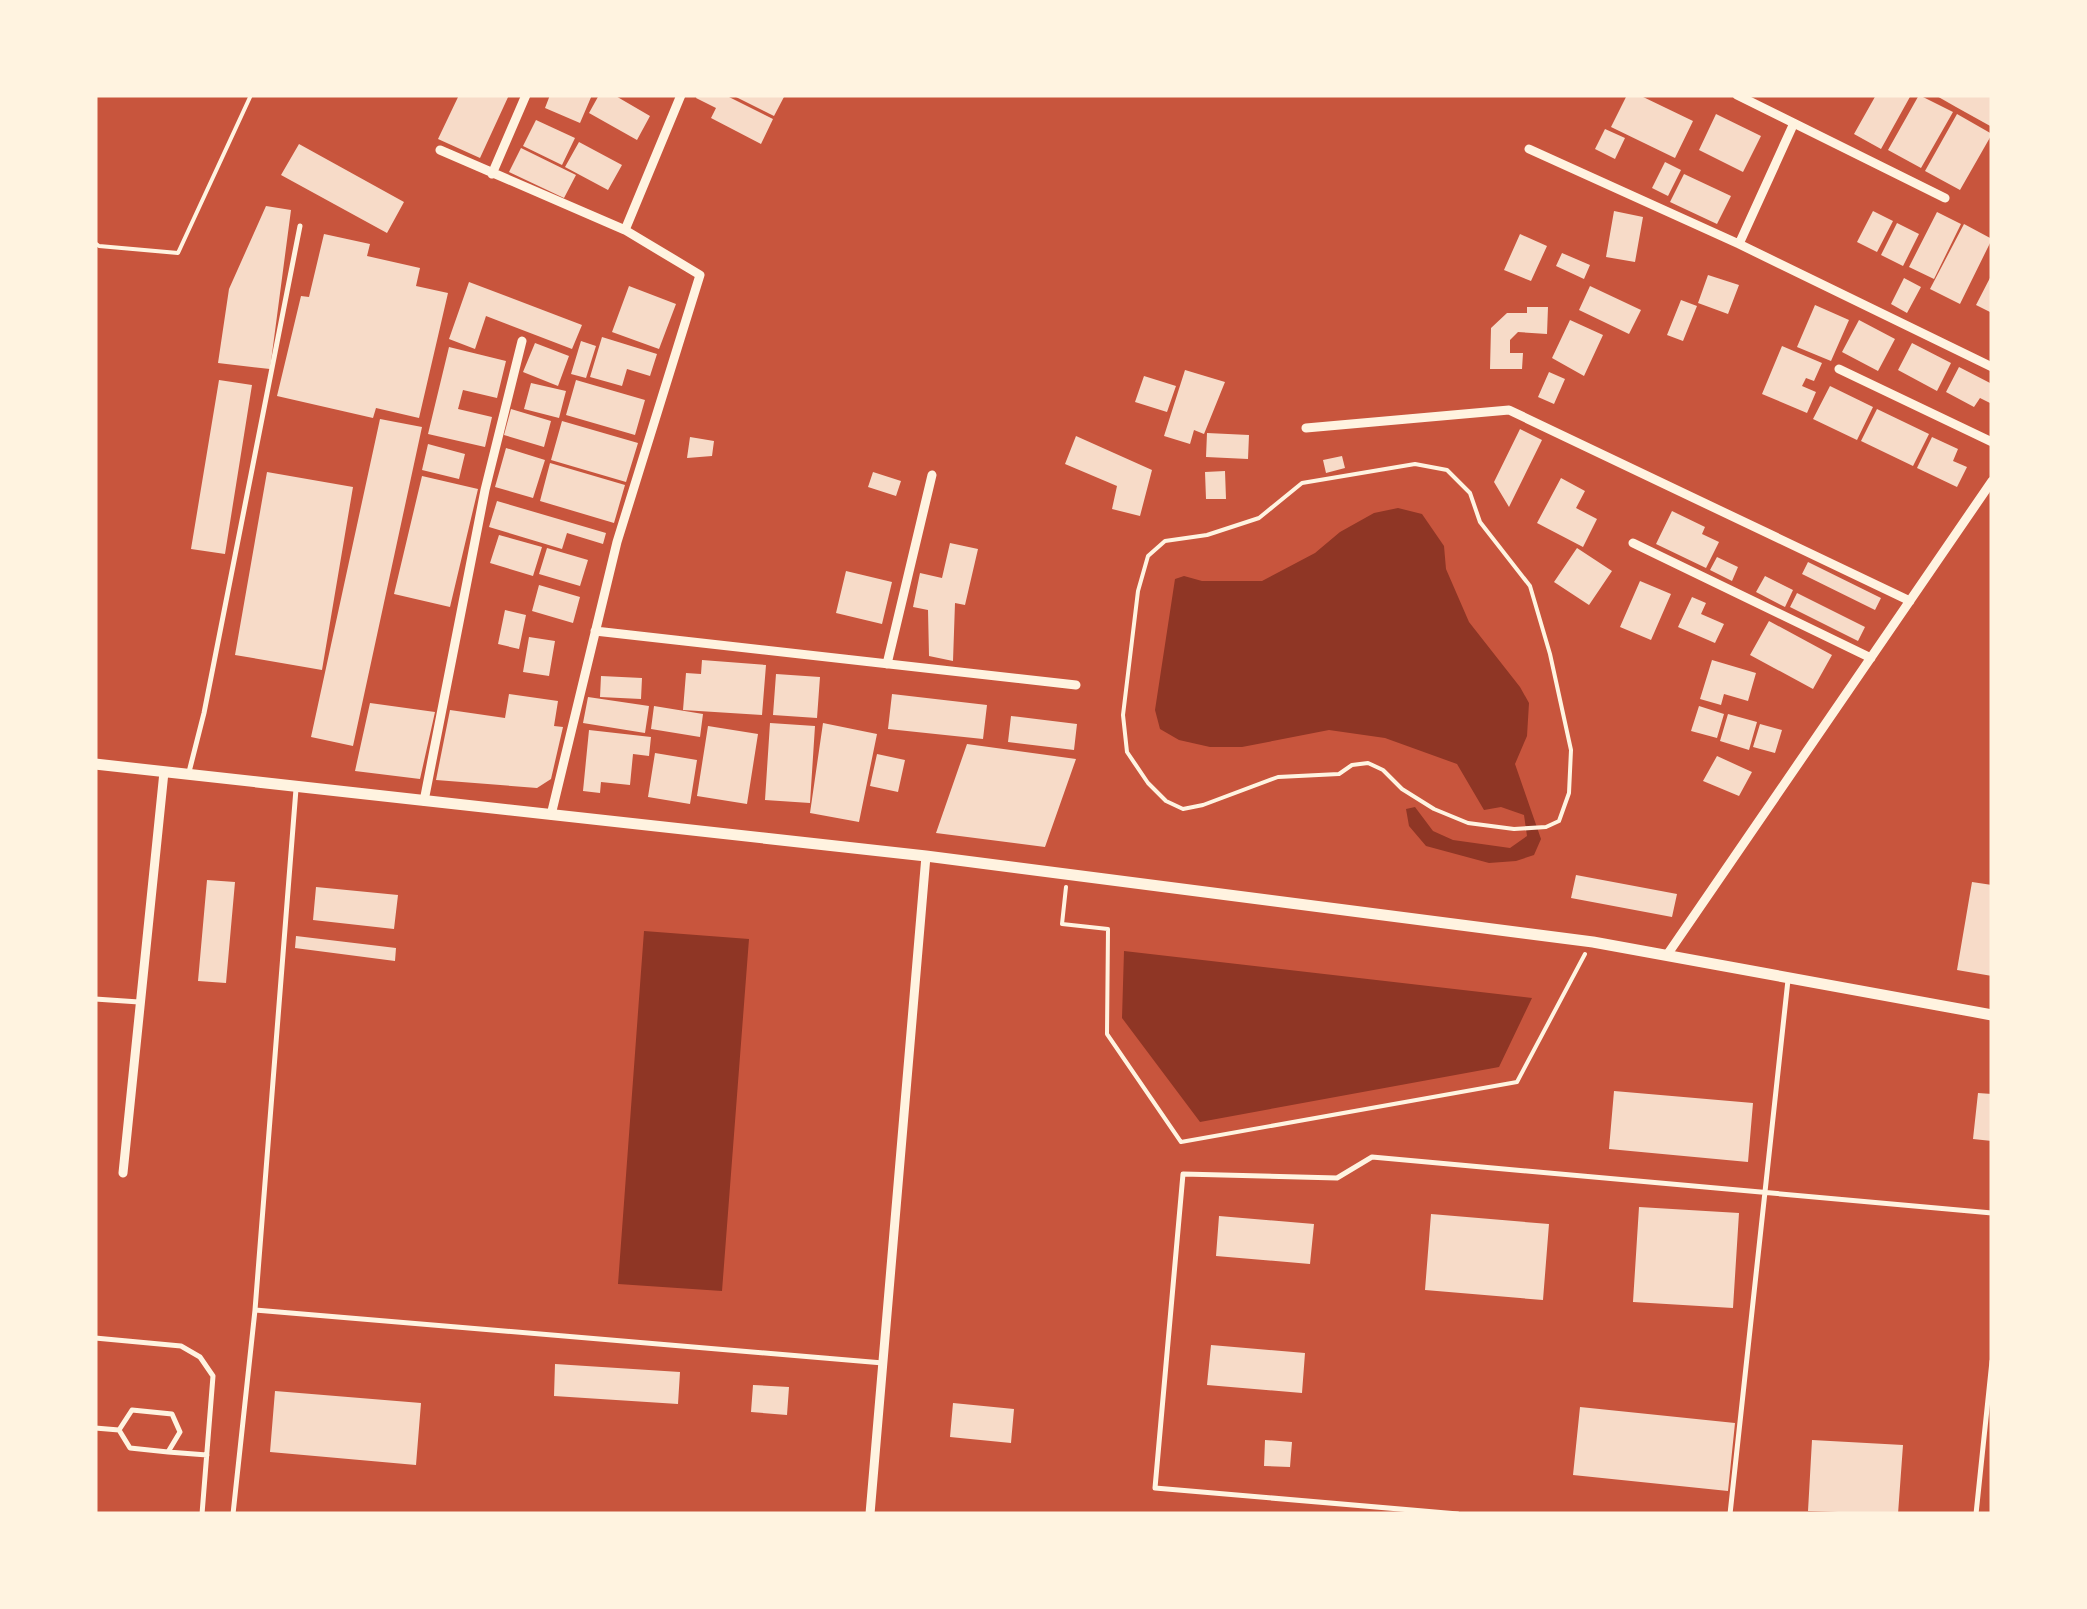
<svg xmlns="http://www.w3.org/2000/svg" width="2087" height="1609" font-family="'Nunito Sans',sans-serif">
<rect width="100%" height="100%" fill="#c8553d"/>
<path fill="#8f3625" d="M1398,508L1422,514L1444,546L1446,569L1469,622L1520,687L1529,703L1527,736L1515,764L1541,839L1534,855L1516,861L1489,863L1426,846L1409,826L1406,809L1415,807L1433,831L1453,840L1510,848L1527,836L1524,815L1501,807L1484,810L1457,764L1385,738L1329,730L1242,747H1210L1179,740L1160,729L1155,710L1175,579L1184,576L1202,581H1262L1315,553L1340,532L1374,513Z
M644,931L749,939L722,1291L618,1284Z
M1124,951L1532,998L1499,1067L1200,1122L1122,1018Z"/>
<path fill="#f7dbc8" d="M459,95H509L480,158L438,139Z
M550,95H592L580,123L545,108Z
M599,95H614L650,116L637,140L589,113Z
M697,95H725L773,119L761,144L711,118L716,108L696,98Z
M732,95H785L774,116Z
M1627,95H1639L1693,121L1675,158L1611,127Z
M1876,95H1911L1881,149L1854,134Z
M1919,95L1953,112L1921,168L1888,150Z
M1935,95H1992V127L1956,107Z
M1716,114L1761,136L1743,172L1699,150Z
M1957,114L1992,134L1960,190L1925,171Z
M536,120L575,138L562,165L523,146Z
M1605,129L1625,138L1615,159L1595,149Z
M579,142L622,165L608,190L565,167Z
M299,144L404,202L387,233L281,175Z
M521,148L576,175L564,198L509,172Z
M1665,162L1681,170L1668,196L1652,188Z
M1684,174L1731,196L1717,224L1670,202Z
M266,206L291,210L270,369L218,363L229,289Z
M1614,211L1643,217L1635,262L1606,257Z
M1873,211L1893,221L1877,252L1857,242Z
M1937,212L1961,224L1934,279L1909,267Z
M1897,223L1919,234L1903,266L1881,255Z
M1964,224L1992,239L1960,304L1930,289Z
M324,234L370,244L367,256L420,268L416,286L448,293L419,418L376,408L373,418L277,396L301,296L309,297Z
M1520,234L1547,246L1531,281L1504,270Z
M1562,253L1590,265L1584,279L1556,266Z
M1992,274V313L1976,305Z
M1708,275L1739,285L1728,314L1698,303Z
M1904,278L1921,287L1907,313L1891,304Z
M469,282L582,325L572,349L486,316L475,349L449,339Z
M629,286L676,304L659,349L612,332Z
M1590,286L1641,310L1629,334L1579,310Z
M1681,300L1697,306L1683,341L1667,335Z
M1815,305L1849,320L1831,361L1797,347Z
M1527,307H1548L1547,334L1518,332L1510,340V353H1523L1522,369H1490L1491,328L1507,313H1527Z
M1570,320L1603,335L1584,376L1552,358Z
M1859,320L1895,339L1878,371L1842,352Z
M602,337L657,354L650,376L627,369L622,386L590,377Z
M581,341L596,346L586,378L571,374Z
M535,343L569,356L558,386L523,372Z
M1912,343L1951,363L1937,391L1898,370Z
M1782,346L1822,363L1814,381L1806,378L1802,386L1816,392L1807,413L1762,394Z
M449,347L506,361L497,398L463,390L458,409L492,417L485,447L428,434Z
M1959,367L1992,384L1990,403L1980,398L1974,407L1946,392Z
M1185,370L1225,382L1204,434L1194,430L1190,444L1164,436Z
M1549,372L1565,379L1554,404L1538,397Z
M1144,376L1176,386L1167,412L1135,402Z
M219,380L252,385L225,554L191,549Z
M576,380L645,400L635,435L566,415Z
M531,383L566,391L559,418L524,409Z
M1830,386L1873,407L1857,440L1813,419Z
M511,409L551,421L544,447L504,435Z
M1877,409L1929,434L1913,466L1861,441Z
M380,419L422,427L353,746L311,737Z
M562,421L638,443L626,482L551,460Z
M1520,429L1542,440L1509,507L1494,482Z
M1207,433L1249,435L1248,459L1206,457Z
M1076,436L1152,470L1140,516L1112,509L1117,486L1065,464Z
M690,437L714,441L712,456L687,458Z
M1932,437L1958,449L1953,461L1967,467L1957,487L1917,468Z
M428,444L465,454L459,479L422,470Z
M506,448L545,460L533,498L495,487Z
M1342,456L1345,468L1326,473L1323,460Z
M550,463L625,485L614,523L540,501Z
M1225,471L1226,499H1206L1205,472Z
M267,472L353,487L322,670L235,655Z
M873,472L901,481L896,496L868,487Z
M422,476L478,489L450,607L394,594Z
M1561,478L1585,491L1576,508L1597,519L1583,547L1537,523Z
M497,501L606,533L603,544L567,533L562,549L489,527Z
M1672,511L1705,527L1702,534L1719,542L1706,568L1656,544Z
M499,535L542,547L533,576L490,563Z
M950,543L978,549L965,605L955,603L953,661L929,656L928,610L913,607L920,573L942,578Z
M547,548L588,560L580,586L539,574Z
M1577,548L1612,571L1589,605L1554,582Z
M1717,557L1738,567L1732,581L1710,570Z
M1808,562L1881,598L1875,610L1802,574Z
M846,571L892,582L882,624L836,613Z
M1765,576L1793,590L1785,607L1756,592Z
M1640,581L1671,594L1651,640L1620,627Z
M539,585L580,597L573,623L532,611Z
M1797,593L1865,627L1858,641L1790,607Z
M1692,597L1706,603L1701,614L1724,624L1715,643L1678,627Z
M505,610L526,615L519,649L498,644Z
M1769,621L1832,655L1813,689L1750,655Z
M529,637L555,641L549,676L523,672Z
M702,660L766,665L762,715L683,710L686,673L701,674Z
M1712,660L1756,673L1748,701L1724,694L1721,705L1700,699Z
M776,674L820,677L817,718L773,715Z
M601,676L642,678L641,699L600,697Z
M509,694L558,701L554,726L563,727L551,779L537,788L436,780L450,710L505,718Z
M892,694L987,705L983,739L888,729Z
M588,697L649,706L645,733L583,723Z
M370,703L435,712L420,779L355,771Z
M654,706L703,714L700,737L651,729Z
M1699,706L1724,714L1717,738L1691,731Z
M1728,714L1757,722L1749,750L1720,741Z
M1011,716L1077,724L1074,750L1008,742Z
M770,723L815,726L810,803L765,800Z
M823,723L877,734L859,822L810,813Z
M1760,724L1782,730L1775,753L1753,747Z
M708,726L758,734L747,804L697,796Z
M589,730L651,737L649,756L633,754L630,785L601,782L600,793L583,791Z
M967,744L1076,759L1045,847L936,833Z
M655,753L697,760L690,804L648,797Z
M877,754L905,760L898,792L870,786Z
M1717,756L1752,772L1739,796L1703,781Z
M1576,875L1677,894L1672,917L1571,898Z
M207,880L235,882L226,983L198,981Z
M1972,882L1992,885V976L1957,970Z
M316,887L398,895L394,929L313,920Z
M296,936L396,948L395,961L295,948Z
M1614,1091L1753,1103L1748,1162L1609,1149Z
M1978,1093L1992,1094V1141L1973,1139Z
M1639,1207L1739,1213L1733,1308L1633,1302Z
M1431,1214L1549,1224L1543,1300L1425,1290Z
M1219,1216L1314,1224L1310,1264L1216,1256Z
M1211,1345L1305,1353L1302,1393L1207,1385Z
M555,1364L680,1372L678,1404L554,1396Z
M753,1385L789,1387L787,1415L751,1412Z
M275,1391L421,1403L416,1465L270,1452Z
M953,1403L1014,1409L1011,1443L950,1437Z
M1580,1407L1735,1423L1728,1491L1573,1475Z
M1265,1440L1292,1442L1290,1467L1264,1466Z
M1812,1440L1903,1445L1898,1514L1808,1511Z"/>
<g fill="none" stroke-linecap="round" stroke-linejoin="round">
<path stroke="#fff3e0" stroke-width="4" d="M95,243L99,246L178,253L251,95
M1415,464L1447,470L1470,493L1480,522L1530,586L1550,654L1571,750L1569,793L1559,821L1546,827L1514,829L1468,823L1434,809L1402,789L1383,770L1368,763L1352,765L1339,774L1278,777L1203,805L1183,809L1166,801L1148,783L1127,752L1123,715L1138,591L1148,556L1165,541L1207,535L1259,518L1302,483Z
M1066,887L1062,924L1108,929L1107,1034L1181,1142L1517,1082L1585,954"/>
<path stroke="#fff3e0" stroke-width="5" d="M189,772L204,713L300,226
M95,999L139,1002
M255,1310L296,789
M95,1338L181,1346L200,1357L213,1376L202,1514
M132,1410L172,1414L180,1432L168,1452L130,1448L119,1430Z
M95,1428L119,1430
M168,1452L207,1455
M233,1514L255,1310L883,1363
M1458,1514L1155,1488L1183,1174L1337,1178L1372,1157L1992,1213
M1730,1514L1788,980
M1976,1514L1992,1361"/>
<path stroke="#fff3e0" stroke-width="9" d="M1737,95L1945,198
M1529,149L1739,244L1992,367
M440,150L625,230L700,275L617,542L551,815
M492,174L526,95
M625,230L681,95
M1739,244L1794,123
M1839,369L1992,442
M1306,428L1509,410L1910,601
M1633,543L1871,658
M595,631L1076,685
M887,664L932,475
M424,801L485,490L522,341
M1667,955L1992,481
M123,1173L164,772
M870,1514L926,856"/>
<path stroke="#fff3e0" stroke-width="11" d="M95,764L926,856L1593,942L1992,1015"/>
</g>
<rect width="2087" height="1609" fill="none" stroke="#fff3e0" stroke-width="195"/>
</svg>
